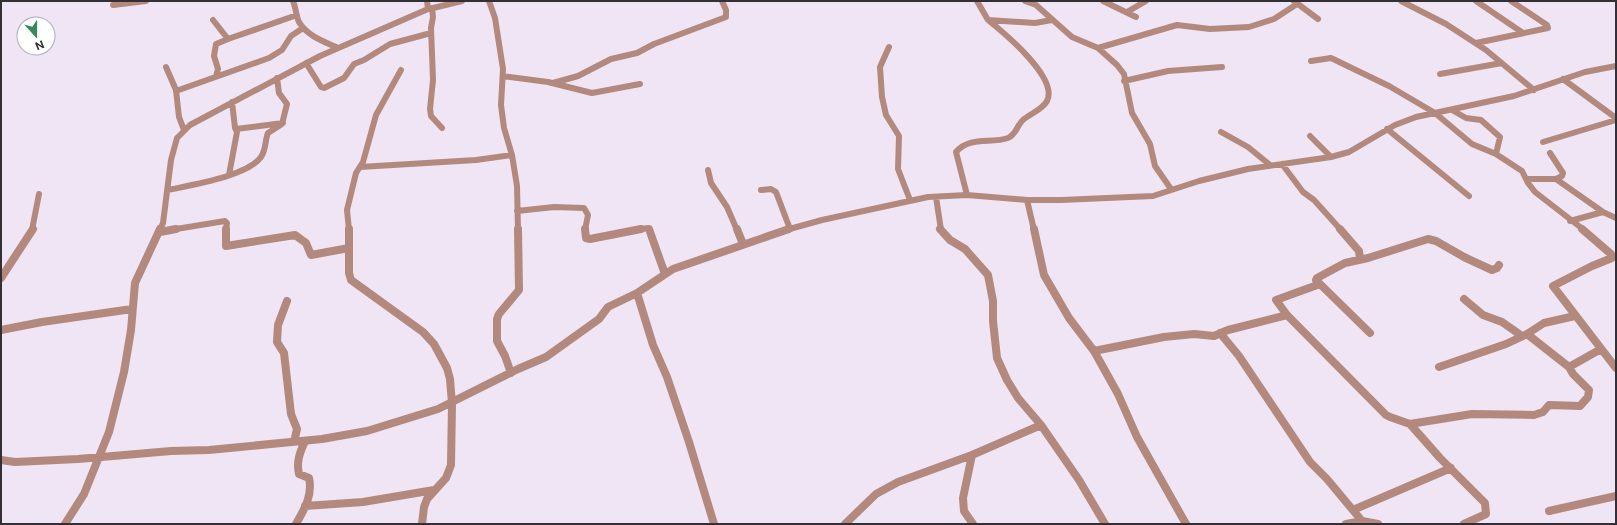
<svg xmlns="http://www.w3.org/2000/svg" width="1617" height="525" font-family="'Public Sans',sans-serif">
<rect width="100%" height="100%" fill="#efe5f4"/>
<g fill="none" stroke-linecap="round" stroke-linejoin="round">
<path stroke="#b3897d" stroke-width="6" d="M293,1C296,8 296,16 299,22C307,36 325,42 338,48
M489,1L495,18L503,69L501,105L504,128L512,155L517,186L518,230
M977,1L988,20L1035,23L1052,20
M1025,1L1036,5L1072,37L1098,48L1117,65L1124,74L1132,113L1150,144L1155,166L1171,189
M1103,1L1136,17
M1294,1L1318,19
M1401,1L1446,24L1486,50L1534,90
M1476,1L1523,33
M113,5L146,1
M432,8L433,17L431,28L433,80L430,109L431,116L442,128
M429,9L462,1
M1127,12L1146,1
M213,20L228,39L297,15
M1476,43L1548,28L1547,25L1511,1
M889,47L880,67L882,97L886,115L899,136L898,169L910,200
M1098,48L1177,25L1210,29L1249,27L1274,19L1297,4
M1311,61L1331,58L1389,86L1435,113L1472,144L1496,154L1522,171L1528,183L1535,192L1584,230
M306,63L321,87L324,88L344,78L354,64L364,60L390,44L431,33
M166,67L176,90L179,117L184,130
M1440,74L1502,63
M216,76L218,69L214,56L216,44L228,39
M503,76L548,82L592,93L640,84
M1563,79L1616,118
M1124,81L1168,71L1222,67
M553,83L578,76L611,59L637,53L654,44L726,17V10L722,1
M176,91L269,58L282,50L291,36L303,28
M1452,110L1466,118L1481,120L1500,137L1496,154
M236,129L283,123
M1387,129L1469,196
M1221,132L1248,147L1270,165
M1310,136L1331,157
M1543,142L1616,120
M1550,153L1563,173L1562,176L1556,179L1603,212L1616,218
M1282,164L1303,192L1314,200L1341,230
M360,167L476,160L512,155
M708,170L711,183L727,207L737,230
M229,175L237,132L235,128L232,102
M1527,179H1556
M168,190C191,185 248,176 261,157C266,150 265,140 268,133L282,124L287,104L279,93L277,78
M761,190L771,189L776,192L790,229
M967,195L956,152C969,136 991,144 1008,138C1016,135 1017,125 1023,120C1031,113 1042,110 1047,101C1059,78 1003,32 988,20
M936,197L941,230
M1027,200L1034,230
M517,211L554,207L584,208L588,215L585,230
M1570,221L1603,212
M32,230L39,194
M160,230L163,223L171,160L177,138L190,125L320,56L428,9L427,1
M170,230L225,221L227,223L226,230
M349,230L347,210L356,173L363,162L376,115L401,70
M636,230L648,228L650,230
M786,230L822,220L928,197L967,195L1027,200H1061L1153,196L1199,181L1248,169L1331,157L1349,152L1395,125L1416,117L1514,96L1585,72L1616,66"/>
<path stroke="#b3897d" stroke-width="8" d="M226,229V246L295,235L306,243L311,255L349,248
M349,229V273L351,280L423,332L434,344L447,368L450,379L452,404L451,465L446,478L427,499L424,507L422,524
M585,229L586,238L590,239L641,229
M649,229L665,274
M737,229L743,244
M940,229L950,240L965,249L988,275L993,301V321L997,358L1007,380L1018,398L1041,425L1079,480L1105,524
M1034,229L1044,275L1069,318L1094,351L1118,394L1137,437L1186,524
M1340,229L1359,251L1360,259
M1582,229L1611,254L1612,258L1592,266L1553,286L1616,368
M160,232L176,229
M1499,265L1497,268L1492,270L1464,257L1436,241L1428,239L1368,258L1345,263L1317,278L1316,280L1320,284L1276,300L1287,315L1386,415L1390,417L1410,424L1472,414L1534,415L1543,412L1549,405L1580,406L1588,397L1589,390L1573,374L1569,367L1601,349
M1,278L33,229
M1320,284L1370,333
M637,293L653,345L667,377L689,442L714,524
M1464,299L1483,315L1502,322L1522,336
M287,301L278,325L277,342L284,353L291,414L297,429L294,442
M1,330L42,322L132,309
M1220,333L1239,356L1310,462L1327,479L1362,521
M1527,334L1569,367
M1094,351L1164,337L1194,334L1214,336L1228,330L1287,315
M1439,367L1506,344L1527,334L1544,323L1575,316
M511,373L505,356L497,341V319L499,314L519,290L518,229
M1410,424L1440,458L1485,503L1486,514L1464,524
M972,455L963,498L964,511L973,524
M1,460L15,462L78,459L171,451L209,450L322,439L367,431L438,409L518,369L546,357L599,319L608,307L637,293L673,269L789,229
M305,506L363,502L434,490
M1353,510L1451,468
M1549,511L1616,496
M65,524L84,494L109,432L124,372L131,330L135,283L160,229
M296,524C304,510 313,495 309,478L299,474C296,462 300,452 305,441
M845,524L876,494L898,482L972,455L1041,425
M1346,524L1362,521L1378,524"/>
</g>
<rect width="1617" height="525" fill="none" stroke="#333035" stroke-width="4"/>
<g transform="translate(36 36) rotate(159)"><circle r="19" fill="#ffffff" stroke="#adacae"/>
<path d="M0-3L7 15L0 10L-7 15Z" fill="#388859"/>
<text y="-6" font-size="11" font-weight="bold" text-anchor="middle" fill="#333035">N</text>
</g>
</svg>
